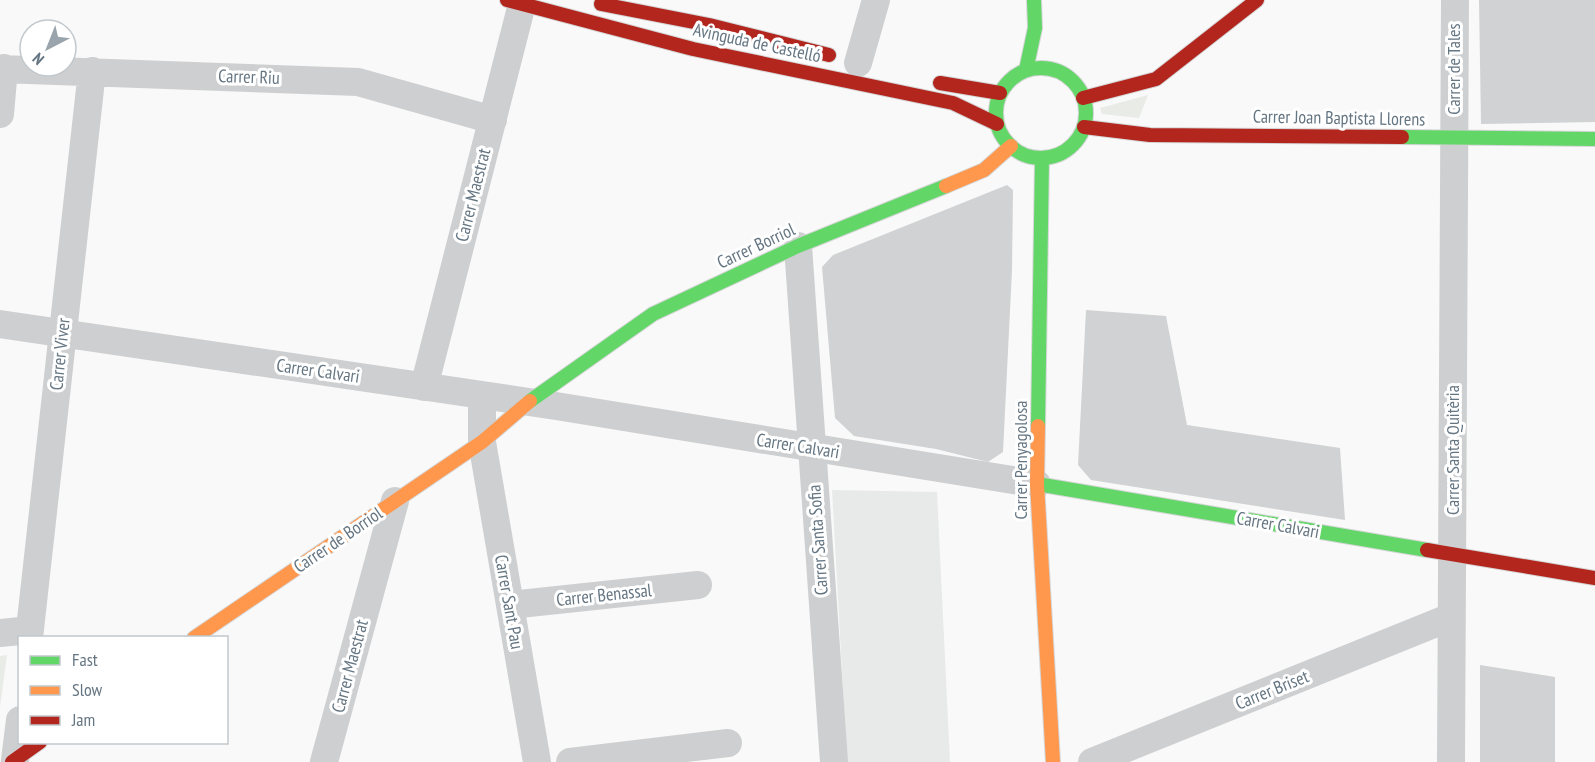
<svg xmlns="http://www.w3.org/2000/svg" width="1595" height="762" font-family="'PT Sans Narrow',sans-serif">
<rect width="100%" height="100%" fill="#f9f9f9"/>
<path fill="#e8e9e9" d="M832,490L937,492L950,762H847Z"/>
<path fill="#e8ebe6" d="M1148,95L1139,118L1102,114L1100,108Z
M7,655L0,707V656Z"/>
<path fill="#d0d2d3" d="M1479,0H1595V122L1481,124Z
M1007,185L1013,190L1012,270L1003,452L988,462L936,449L854,436L835,418L822,267L833,255Z
M1086,310L1166,316L1187,425L1340,448L1345,520L1091,480L1078,465Z
M1480,665L1555,677V762H1480Z"/>
<g fill="none" stroke-linecap="round" stroke-linejoin="round">
<g stroke="#d5d6d7" stroke-width="16">
<path id="fast" d="M996 113a45 45 0 1 1 90 0a45 45 0 1 1-90 0Z
M1026,70L1035,28L1034,0
M1402,137L1595,139
M530,401L653,314L798,246L946,186
M1038,426L1042,158
M1037,484L1427,550"/>
</g>
<g stroke="#d5d6d7" stroke-width="16">
<path id="slow" d="M946,186L984,170L1011,146
M1038,426L1037,484L1053,762
M194,638L482,442L530,401"/>
</g>
<g stroke="#d5d6d7" stroke-width="16">
<path id="jam" d="M507,0L693,49L953,103L997,124
M601,4L709,25L829,55
M940,83L1000,93
M1083,98L1156,79L1257,0
M1084,127L1150,135L1402,137
M1427,550L1595,578
M12,762L40,742"/>
</g>
<path stroke="#cecfd0" stroke-width="28" d="M858,63L876,0
M0,69L358,82L493,120
M0,114L4,68
M798,246L834,762
M0,324L556,406L1037,484
M424,387L522,4
M482,395V442L537,762
M510,605L698,585
M0,633L30,630
M29,638L92,71
M15,760L20,720
M324,762L395,501
M570,762L728,743
M1092,762L1451,617
M1451,762L1455,0"/>
<use href="#fast" stroke="#63d668" stroke-width="14"/>
<use href="#slow" stroke="#ff974d" stroke-width="14"/>
<use href="#jam" stroke="#b3261e" stroke-width="14"/>
</g>
<g text-anchor="middle" stroke-width="6" stroke-linejoin="round" paint-order="stroke">
<g font-size="18" fill="#657683" stroke="#fff">
<text transform="translate(757 43) rotate(12)" y="6">Avinguda de Castelló</text>
<text transform="translate(1454 69) rotate(-90)" y="6">Carrer de Tales</text>
<text transform="translate(249 77) rotate(2)" y="6">Carrer Riu</text>
<text transform="translate(1339 118) rotate(1)" y="6">Carrer Joan Baptista Llorens</text>
<text transform="translate(473 195) rotate(-76)" y="6">Carrer Maestrat</text>
<text transform="translate(756 246) rotate(-25)" y="6">Carrer Borriol</text>
<text transform="translate(60 354) rotate(-84)" y="6">Carrer Viver</text>
<text transform="translate(318 371) rotate(8)" y="6">Carrer Calvari</text>
<text transform="translate(798 446) rotate(9)" y="6">Carrer Calvari</text>
<text transform="translate(1453 450) rotate(-90)" y="6">Carrer Santa Quitèria</text>
<text transform="translate(1021 460) rotate(-90)" y="6">Carrer Penyagolosa</text>
<text transform="translate(1278 525) rotate(10)" y="6">Carrer Calvari</text>
<text transform="translate(338 540) rotate(-34)" y="6">Carrer de Borriol</text>
<text transform="translate(818 540) rotate(-94)" y="6">Carrer Santa Sofia</text>
<text transform="translate(604 595) rotate(-6)" y="6">Carrer Benassal</text>
<text transform="translate(509 602) rotate(80)" y="6">Carrer Sant Pau</text>
<text transform="translate(350 666) rotate(-75)" y="6">Carrer Maestrat</text>
<text transform="translate(1272 690) rotate(-22)" y="6">Carrer Briset</text>
</g>
</g>
<rect x="18" y="636" width="210" height="108" fill="#ffffff" stroke="#c1c8cd" stroke-width="1.5"/>
<rect x="30" y="656" width="30" height="9" fill="#63d668" stroke="#c1c8cd" stroke-width="1.5"/>
<text x="72" y="666" font-size="18" fill="#657683">Fast</text>
<rect x="30" y="686" width="30" height="9" fill="#ff974d" stroke="#c1c8cd" stroke-width="1.5"/>
<text x="72" y="696" font-size="18" fill="#657683">Slow</text>
<rect x="30" y="716" width="30" height="9" fill="#b3261e" stroke="#c1c8cd" stroke-width="1.5"/>
<text x="72" y="726" font-size="18" fill="#657683">Jam</text>
<g transform="translate(48 48) rotate(222)"><circle r="28" fill="#ffffff" stroke="#c1c8cd" stroke-width="1.5"/>
<path d="M0-4.5L10 22L0 15L-10 22Z" fill="#99a4ac"/>
<text y="-9" font-size="16" font-weight="bold" text-anchor="middle" fill="#657683">N</text>
</g>
</svg>
